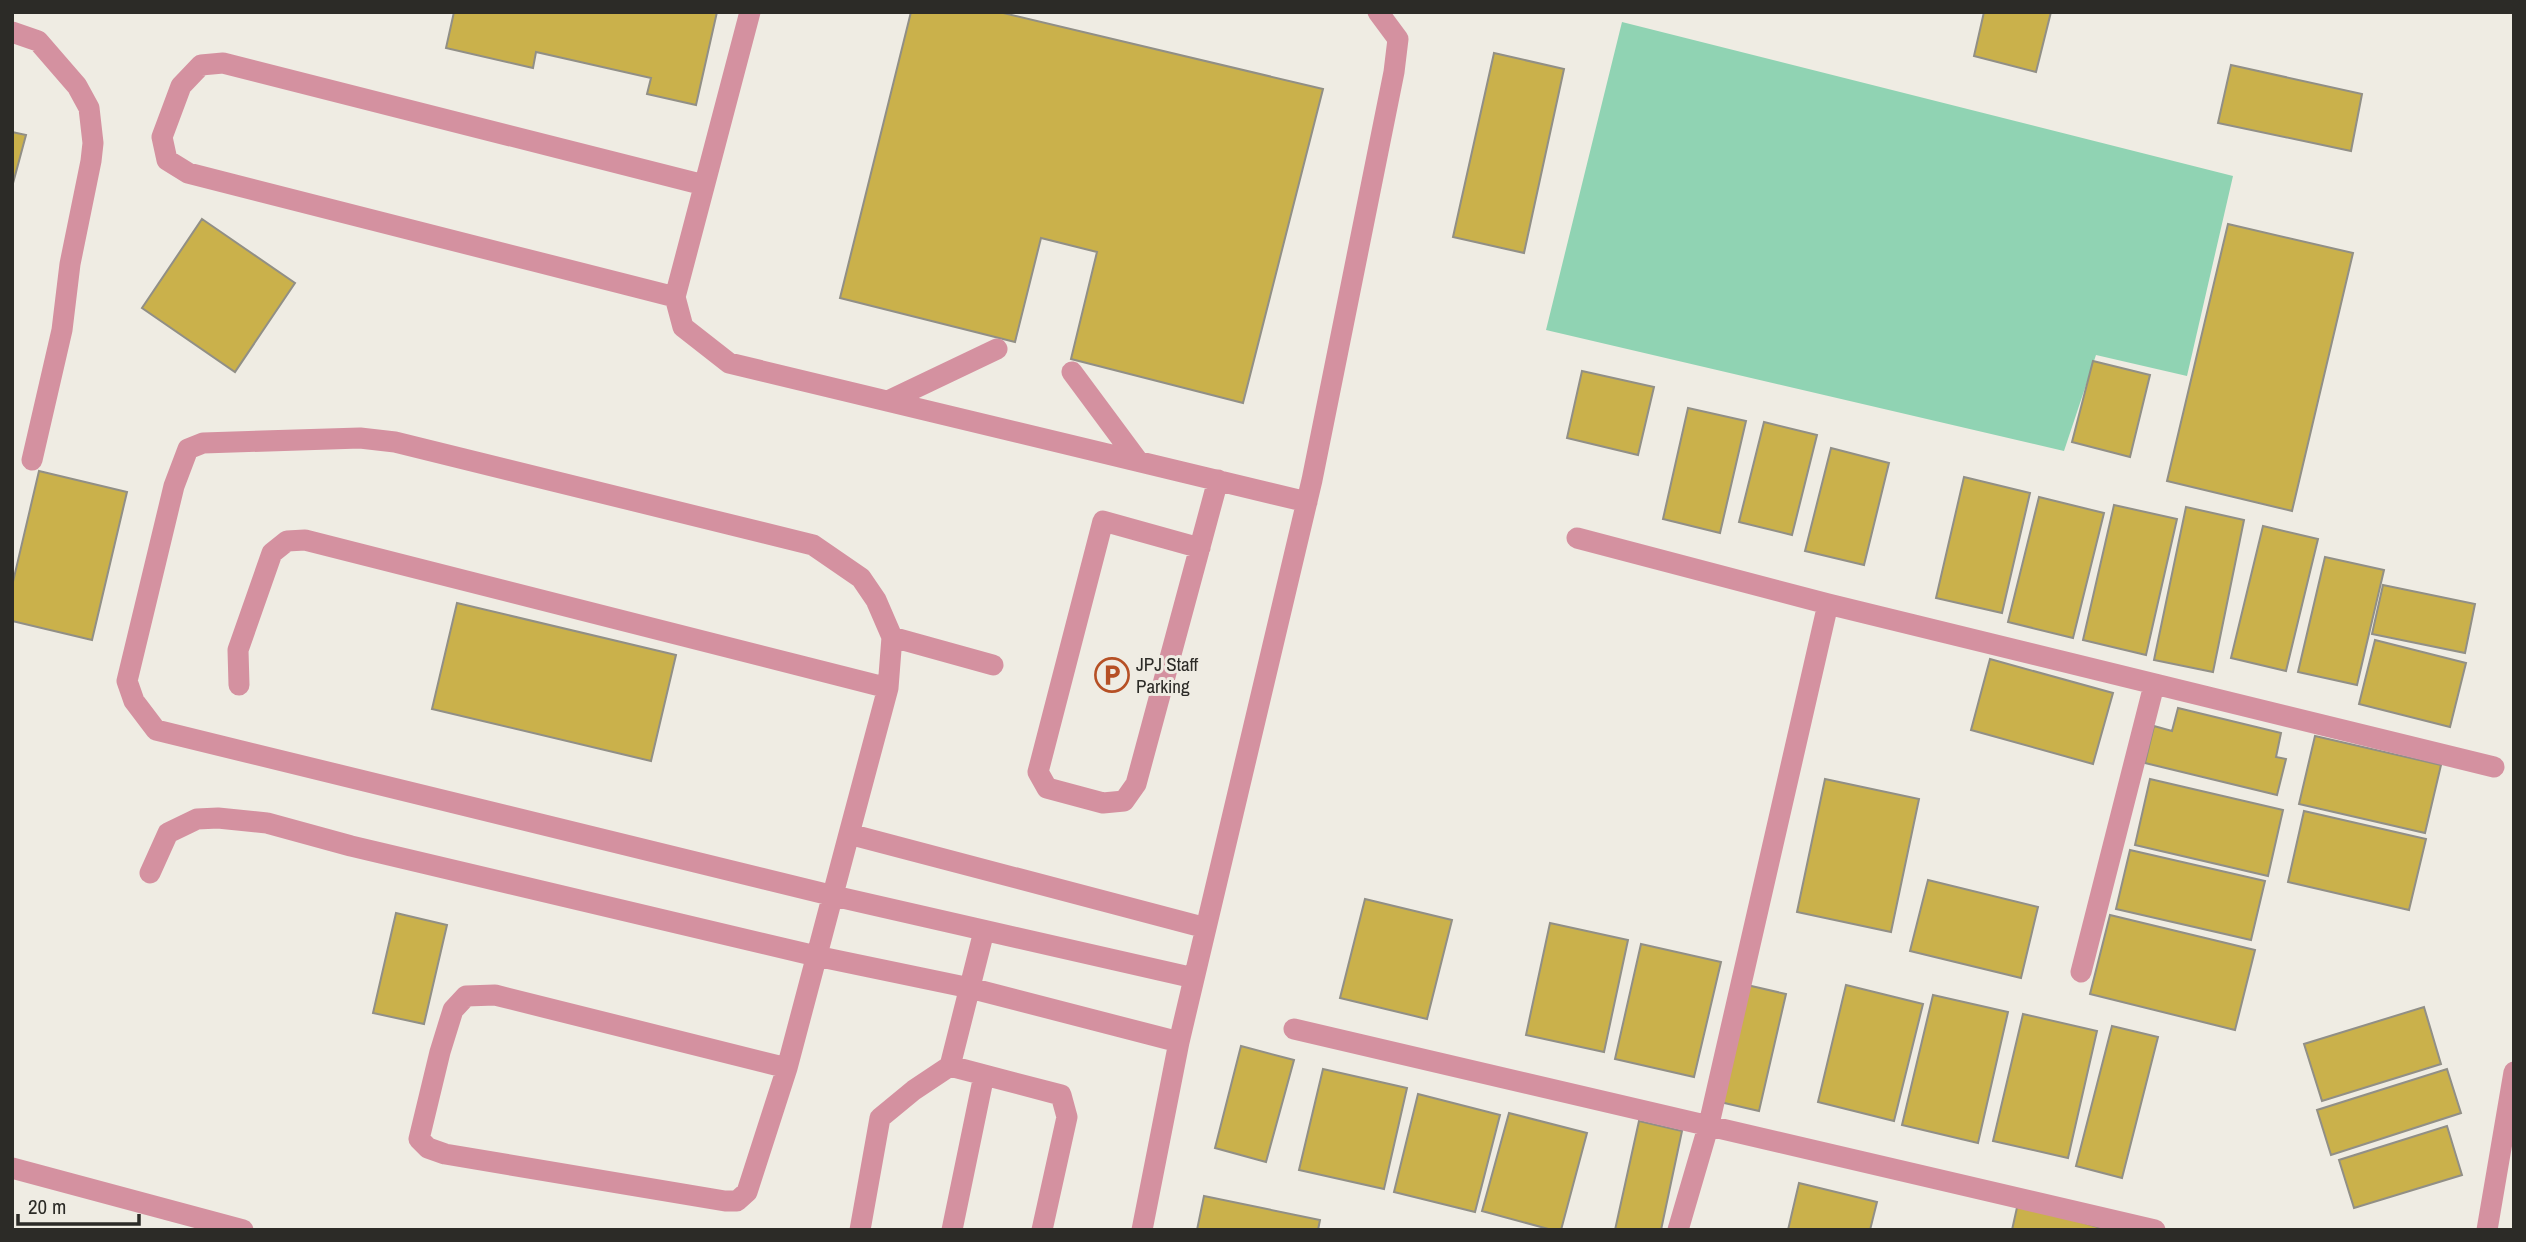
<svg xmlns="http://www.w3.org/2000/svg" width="2526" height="1242" font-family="'Archivo Narrow',sans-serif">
<rect width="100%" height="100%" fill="#efece3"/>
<path fill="#90d3b3" d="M1622,22L2233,176L2187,376L2096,355L2064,451L1546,330Z"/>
<path fill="#cab14b" stroke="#918f86" stroke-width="2" d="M454,12H717L696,105L647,94L651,78L536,52L533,68L446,48Z
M911,12H999L1323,89L1243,403L1071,359L1097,252L1041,238L1015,342L840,298Z
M1984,12H2051L2036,72L1974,56Z
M1494,53L1564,69L1524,253L1453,237Z
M2231,65L2362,94L2351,151L2218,123Z
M12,132L26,135L12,187Z
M202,219L295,283L235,372L142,308Z
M2228,224L2353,253L2292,511L2167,481Z
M2093,361L2150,375L2130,457L2072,442Z
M1582,371L1654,387L1638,455L1567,438Z
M1688,408L1746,421L1720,533L1663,519Z
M1764,422L1817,435L1792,535L1739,522Z
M1831,448L1889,463L1864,565L1805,551Z
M39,471L127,492L92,640L12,621V586Z
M1964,477L2030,493L2002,613L1936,598Z
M2039,497L2104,513L2073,638L2008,622Z
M2114,505L2177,519L2146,655L2083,640Z
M2186,507L2244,520L2213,672L2154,660Z
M2263,526L2318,539L2286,671L2231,658Z
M2325,557L2384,570L2357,685L2298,672Z
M2383,585L2475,604L2465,653L2372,634Z
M457,603L676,655L651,761L432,709Z
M2375,640L2466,663L2450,727L2359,704Z
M1990,659L2113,693L2093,764L1971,730Z
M2178,708L2281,733L2276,757L2286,759L2277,795L2145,763L2154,726L2172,731Z
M2315,736L2441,765L2425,833L2299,804Z
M1825,779L1919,799L1891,932L1797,912Z
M2150,779L2283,810L2268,876L2135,845Z
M2304,811L2426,839L2409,910L2288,882Z
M2130,850L2265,881L2251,940L2116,909Z
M1928,880L2038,907L2021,978L1910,951Z
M1365,899L1452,920L1427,1019L1340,998Z
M396,913L447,925L424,1024L373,1013Z
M2110,915L2255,950L2235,1030L2090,994Z
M1550,923L1628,940L1604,1052L1526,1035Z
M1641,944L1721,962L1694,1077L1615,1059Z
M1747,985L1786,994L1759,1111L1720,1102Z
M1846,985L1923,1004L1894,1121L1818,1102Z
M1933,995L2008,1012L1978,1143L1902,1125Z
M2424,1007L2441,1064L2322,1101L2304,1044Z
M2023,1014L2097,1031L2068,1158L1993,1141Z
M2112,1026L2158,1037L2122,1178L2076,1166Z
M1241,1046L1294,1060L1266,1162L1215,1148Z
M1323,1069L1407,1088L1384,1189L1299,1170Z
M2447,1069L2461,1113L2331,1155L2317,1110Z
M1418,1094L1500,1115L1475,1212L1394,1192Z
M1509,1113L1587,1133L1561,1230H1552L1482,1211Z
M1639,1121L1682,1131L1661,1230H1615Z
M2447,1126L2462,1175L2354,1208L2339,1160Z
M1799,1183L1877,1202L1870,1230H1788Z
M1204,1196L1320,1220L1318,1230H1197Z
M2018,1203L2108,1230H2012Z"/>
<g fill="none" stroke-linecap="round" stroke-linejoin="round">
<path stroke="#d491a0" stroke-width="21" d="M750,12L675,297L683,327L729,363L1307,502
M12,32L38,41L77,86L89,108L93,143L91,161L70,264L62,330L32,460
M675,297L188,173L167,160L162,137L181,86L201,65L223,63L704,185
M1072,372L1138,461
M888,401L997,349
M1577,538L1828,604L2494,767
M1200,548L1103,521L1038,772L1047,788L1103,803L1124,801L1136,784L1218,480
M892,637L993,665
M239,685L238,650L272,553L287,541L305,540L888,688L849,834L1206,928
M888,688L892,637L876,600L861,578L813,545L395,442L360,438L203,443L188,449L174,486L127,681L134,701L156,730L834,896L1194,978
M150,873L168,833L197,819L218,818L267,823L351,846L816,956L970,988L1179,1042
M984,931L950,1066L1061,1095L1067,1117L1042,1230
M2081,972L2154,685
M1294,1029L2155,1230
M787,1068L495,995L466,996L453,1010L440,1052L419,1139L428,1148L445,1154L725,1201H737L747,1192L787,1068L849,834
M12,1168L243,1230
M860,1230L880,1118L914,1090L950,1066
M952,1230L984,1075
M1142,1230L1179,1042L1312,480L1394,72L1398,39L1378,12
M1678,1230L1709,1124L1828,604
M2487,1230L2514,1072"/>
</g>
<defs>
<g id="parking-ring" transform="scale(1.75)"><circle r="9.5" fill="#efece3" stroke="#b65025" stroke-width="1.5"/><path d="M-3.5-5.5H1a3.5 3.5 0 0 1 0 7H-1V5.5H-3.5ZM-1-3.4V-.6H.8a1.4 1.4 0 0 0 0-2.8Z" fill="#b65025"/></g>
</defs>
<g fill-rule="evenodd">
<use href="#parking-ring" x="1112" y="675"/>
</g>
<g text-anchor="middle" stroke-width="6" stroke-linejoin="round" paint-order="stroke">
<g font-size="19" fill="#2c2b27" stroke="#efece3" text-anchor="start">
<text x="1136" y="671">JPJ Staff<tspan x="1136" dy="22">Parking</tspan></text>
</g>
</g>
<rect width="2526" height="1242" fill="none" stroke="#2c2b27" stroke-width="28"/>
<path d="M18 1214v10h121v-10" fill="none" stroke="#2c2b27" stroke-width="3.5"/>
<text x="28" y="1214" font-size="21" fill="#2c2b27" stroke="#efece3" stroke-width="5" paint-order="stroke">20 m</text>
</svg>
